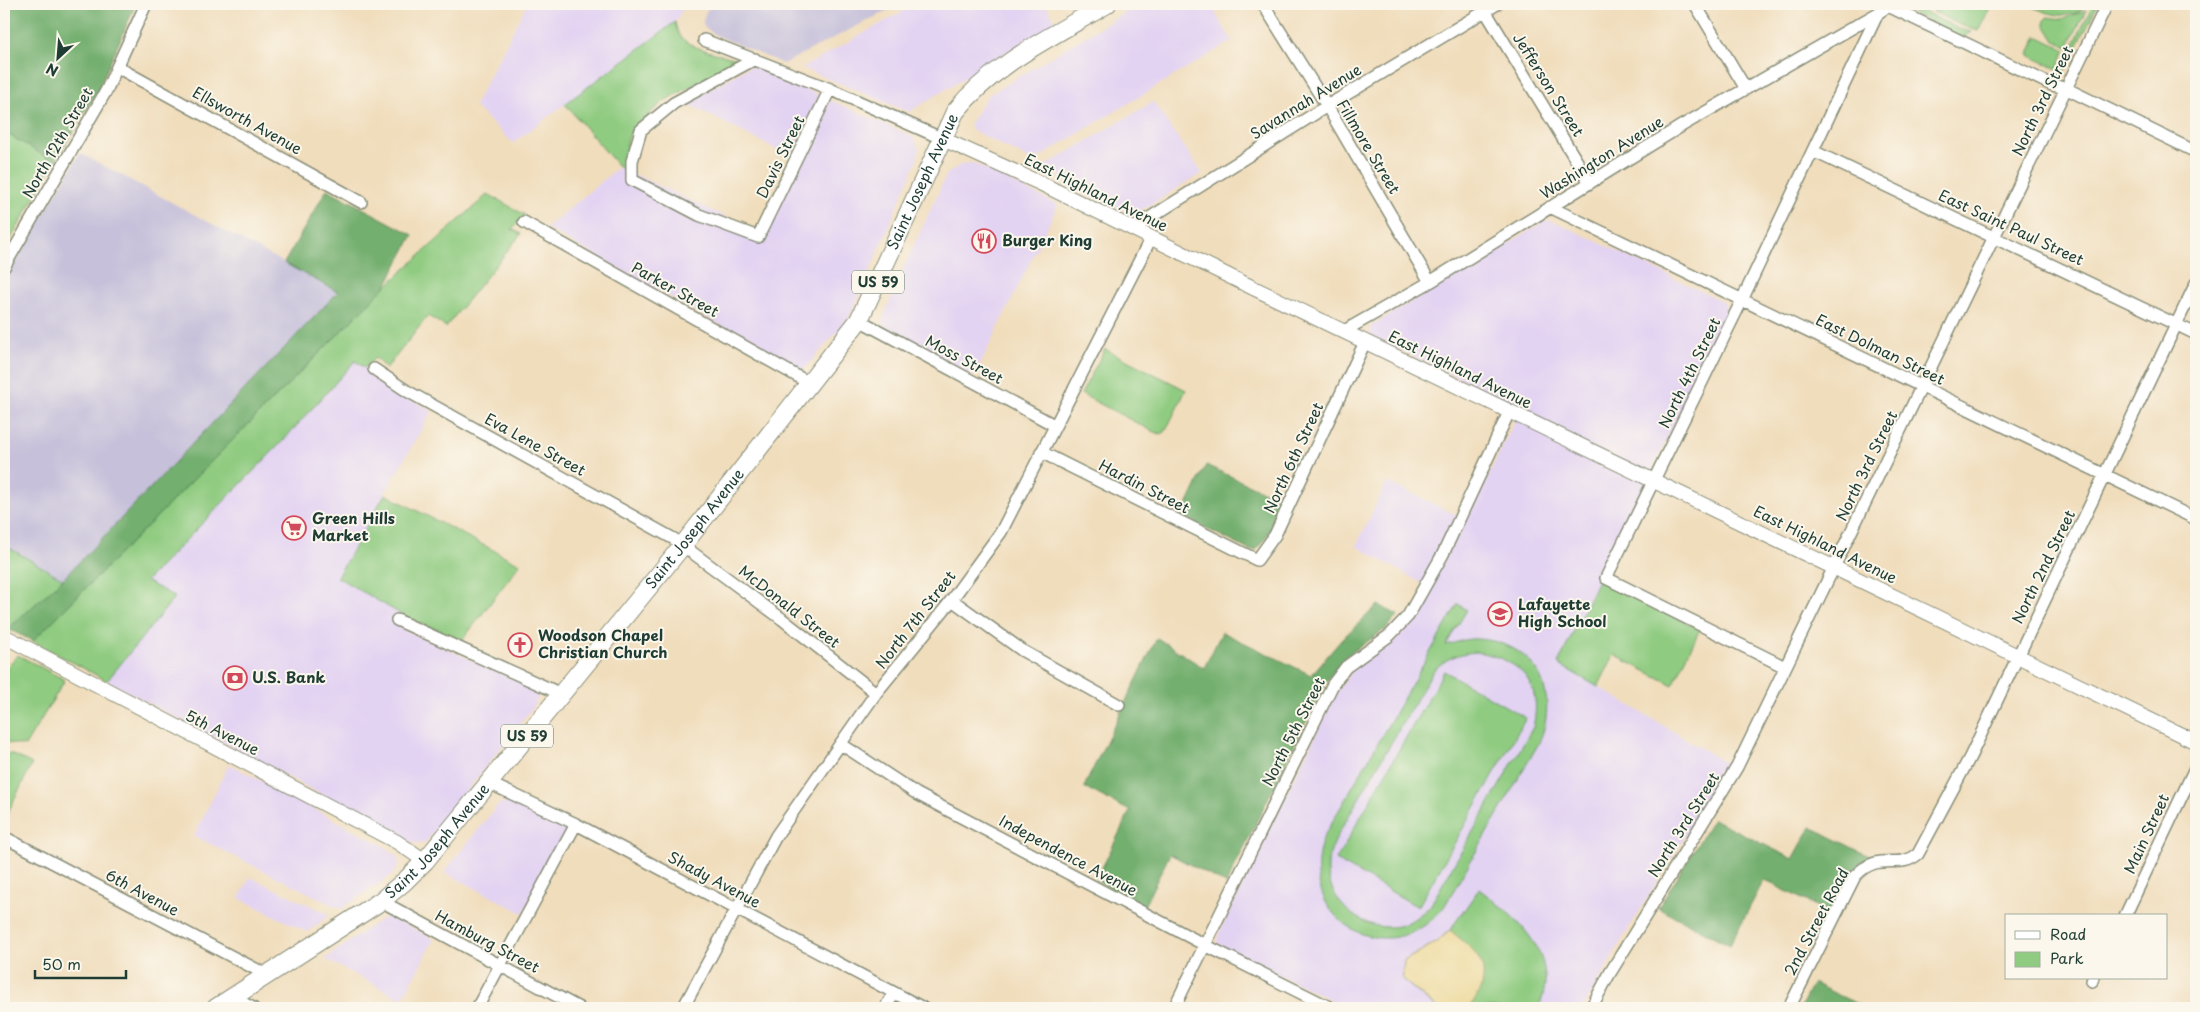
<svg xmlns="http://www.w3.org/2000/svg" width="2200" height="1012" font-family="'Playpen Sans',sans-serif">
<rect width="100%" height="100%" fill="#fbf7ec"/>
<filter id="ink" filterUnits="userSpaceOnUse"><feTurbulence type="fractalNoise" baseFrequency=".02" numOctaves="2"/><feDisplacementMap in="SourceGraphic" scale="10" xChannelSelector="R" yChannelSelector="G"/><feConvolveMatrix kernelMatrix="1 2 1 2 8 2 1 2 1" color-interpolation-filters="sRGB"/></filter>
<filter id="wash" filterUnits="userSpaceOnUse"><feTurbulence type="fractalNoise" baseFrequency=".0096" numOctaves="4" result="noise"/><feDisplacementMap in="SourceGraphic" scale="20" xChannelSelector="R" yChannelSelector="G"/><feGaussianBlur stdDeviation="1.12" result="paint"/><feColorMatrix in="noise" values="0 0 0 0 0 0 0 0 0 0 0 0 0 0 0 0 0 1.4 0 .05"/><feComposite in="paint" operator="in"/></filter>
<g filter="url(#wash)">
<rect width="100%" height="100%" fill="#f0ddbc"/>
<path fill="#e3d3f2" d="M527,4H686L675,22L513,143L474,106Z
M916,4H1045L1056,22L909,112L802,68Z
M1139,4H1222L1213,9L1232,41L1033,161L974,131L969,125L984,101L990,94Z
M751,66L821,96L791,157L686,103Z
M830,100L913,137L919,149L917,160L853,310L846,322L805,368L800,370L795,367L546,228L619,167L764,235Z
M1153,102L1202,173L1137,213L1132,214L1066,180L1045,166Z
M968,163H973L1058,205L974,377L886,328L883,324V318L903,269L947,174L960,165Z
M1547,220L1560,224L1724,302L1727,309L1724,320L1559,663L1729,765L1624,936L1583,1008H1348L1223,948L1217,943L1218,935L1336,693L1356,666L1385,648L1403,633L1423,608L1432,589L1356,546L1387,482L1467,520L1521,408L1373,337L1370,333L1371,326Z
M355,361L391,388L432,411L337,577L404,616L399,627L535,689L539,695L534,706L426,842L420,844L411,842L107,681L174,597L146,581L281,443Z
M229,764L382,845L395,854L399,861L398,867L393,874L341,909L194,836Z
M505,802H515L560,825L565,829L566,835L523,913L444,872L498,805Z
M250,877L330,915L307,932L239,898Z
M387,917L394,918L434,939L402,999L325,959L380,920Z"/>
<path fill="#c6c0da" d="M714,4H900L783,64L716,35L704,27L703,21L706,11Z
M80,153L338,292L63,579L4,545V280Z"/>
<path fill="#8fcb80" stroke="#57845a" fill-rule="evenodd" d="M1945,4H1992L1978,31L1960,25L1932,11Z
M2027,4H2089C2070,23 2047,14 2027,4Z
M2093,4H2098L2061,79L2056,82Z
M1915,7L1959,29L1972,32L1962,38L1909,11Z
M2086,10L2068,47L2055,41L2044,23L2047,17L2063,19Z
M675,22C676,26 677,31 679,34C686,49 726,55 741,60L664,101L631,131L627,143L624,169L619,167L565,104Z
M2037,36L2066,50L2057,69L2028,55Z
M4,132L55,162L4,251Z
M488,194L525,215L512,229L521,234L446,327L428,316L386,369L375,358L365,368L355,361L281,443L146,581L175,597L107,681L33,641L385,287Z
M1105,349L1186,390L1165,432L1161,434L1154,432L1081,394Z
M385,494L520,564L461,642L404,616L337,577Z
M4,545L63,579L8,629L4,627Z
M1598,580L1700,629L1673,685L1614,655L1598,687L1558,664Z
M1458,604L1467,610L1446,645C1456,643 1466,638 1477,639C1535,642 1561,691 1539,743L1444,907C1388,977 1292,918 1324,836ZM1476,652C1518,658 1544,682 1533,727L1430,906C1422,913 1413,921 1402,925C1365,936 1325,901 1328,864C1329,852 1335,842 1340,831L1433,671C1446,658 1459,653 1476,652Z
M18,655L65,680L25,746L4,742V670Z
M1444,671L1526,718L1418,907L1336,860Z
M4,754H12L32,764L4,820Z
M1479,889C1509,912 1548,942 1545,985C1544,993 1541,1001 1540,1008H1436L1402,979L1404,961L1438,941L1450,930Z"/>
<path fill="#73af6e" stroke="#497651" d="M4,4H136L97,92L55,162L4,132Z
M327,189L413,235L385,287L33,641L8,629L63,579L338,292L284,263Z
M1206,465L1284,501C1276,519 1269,536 1256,550H1249L1182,516Z
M1378,605L1398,615L1387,628L1345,657L1324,685L1226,884L1170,854L1144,906L1096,880L1130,811L1084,787L1157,638L1204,668L1222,632L1311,675L1343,638Z
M1713,819L1793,859L1811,827L1873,858L1862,861L1853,872L1832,914L1764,880L1730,945L1658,908Z
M1813,983L1866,1008H1800Z"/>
<path fill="#eeda9e" stroke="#868c69" d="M1450,930C1467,945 1489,959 1482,984C1479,993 1475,1002 1468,1008H1437L1402,979L1404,961L1438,941Z"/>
</g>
<g filter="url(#ink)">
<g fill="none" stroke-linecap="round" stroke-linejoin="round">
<g stroke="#888d78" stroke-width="14">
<path id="minor" d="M1263,4L1327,106L1430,282
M1481,4L1590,183
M1695,4L1746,89
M1888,6L2052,85L2065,88L2196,152
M704,40L830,89L943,139
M755,59L674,103L641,130L632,161V180L699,215L758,237L830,89
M117,67L361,202
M1813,151L2196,334
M1550,207L2196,519
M524,222L811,384
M1132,229L1327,106L1497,4
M4,267L106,91L146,4
M859,320L1054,425
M1344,331L1430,282L1683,125L1878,13
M374,369L407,391L674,539L782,619L876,693
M1041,452L1257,560L1275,535L1365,342
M952,600L1023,651L1119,705
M397,620L561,694
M1785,667L1606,578L1742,300L1878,13L1891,4
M841,744L917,794L1205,945L1331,1008
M489,783L576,824L923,1008
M4,837L267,975
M381,901L579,1008
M2125,916L2196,766
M2092,981L2093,978
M232,997L253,1008
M477,1008L576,824
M683,1008L776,836L876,693L947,606L1001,532L1151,238
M885,1008L894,993
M1174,1008L1333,684L1346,667L1390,635L1408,616L1443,554L1509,412
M1591,1008L1610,973L1737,767L2107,4
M1789,1008L1855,876C1879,850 1898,871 1918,854L1970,757L2196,283"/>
</g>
<g stroke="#888d78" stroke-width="16">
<path id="tertiary" d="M943,139L1044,185L1241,282L2196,742
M4,636L397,842L425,861"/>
</g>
<g stroke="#888d78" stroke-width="20">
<g id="primary">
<path id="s1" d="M216,1008L381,901L405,881L425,861L683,545L859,320L955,112C994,63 1055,35 1107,4"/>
</g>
</g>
<use href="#minor" stroke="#fff" stroke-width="11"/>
<use href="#tertiary" stroke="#fff" stroke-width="14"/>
<use href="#primary" stroke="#fff" stroke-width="18"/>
</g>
</g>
<defs>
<g id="restaurant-ring" transform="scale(1.25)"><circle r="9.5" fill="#fbf7ec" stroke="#d1495b" stroke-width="1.5"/><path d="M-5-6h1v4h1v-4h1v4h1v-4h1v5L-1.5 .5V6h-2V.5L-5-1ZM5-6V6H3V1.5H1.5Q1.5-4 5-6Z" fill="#d1495b"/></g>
<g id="supermarket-ring" transform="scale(1.25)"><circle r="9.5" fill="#fbf7ec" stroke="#d1495b" stroke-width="1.5"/><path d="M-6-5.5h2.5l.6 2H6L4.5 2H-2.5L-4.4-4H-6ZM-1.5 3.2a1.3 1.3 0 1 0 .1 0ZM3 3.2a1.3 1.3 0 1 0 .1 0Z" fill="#d1495b"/></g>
<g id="school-ring" transform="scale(1.25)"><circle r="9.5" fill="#fbf7ec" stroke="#d1495b" stroke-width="1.5"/><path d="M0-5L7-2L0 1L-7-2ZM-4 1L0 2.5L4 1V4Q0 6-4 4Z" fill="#d1495b"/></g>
<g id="church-ring" transform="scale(1.25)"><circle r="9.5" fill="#fbf7ec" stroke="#d1495b" stroke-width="1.5"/><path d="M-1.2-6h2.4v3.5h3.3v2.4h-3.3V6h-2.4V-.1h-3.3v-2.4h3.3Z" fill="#d1495b"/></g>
<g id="bank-ring" transform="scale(1.25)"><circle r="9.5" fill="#fbf7ec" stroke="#d1495b" stroke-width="1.5"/><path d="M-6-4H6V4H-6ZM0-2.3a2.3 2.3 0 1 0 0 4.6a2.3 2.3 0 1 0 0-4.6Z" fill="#d1495b"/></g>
</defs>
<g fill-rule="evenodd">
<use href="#restaurant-ring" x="984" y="241"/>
<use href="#supermarket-ring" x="294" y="528"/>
<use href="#school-ring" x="1500" y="614"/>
<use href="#church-ring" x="520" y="645"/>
<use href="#bank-ring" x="235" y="678"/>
</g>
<g text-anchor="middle" stroke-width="4" stroke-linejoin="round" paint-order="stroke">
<g fill="#fbf7ec" stroke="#61756b" stroke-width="1">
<rect x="852" y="270.5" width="52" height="23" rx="4"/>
<rect x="501" y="724.5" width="52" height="23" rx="4"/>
</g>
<g font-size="14" font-weight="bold" fill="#1f3d34">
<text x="878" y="287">US 59</text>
<text x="527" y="741">US 59</text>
</g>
<g font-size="15" fill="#1f3d34" stroke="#fbf7ec">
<text transform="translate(1548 85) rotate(58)" y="5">Jefferson Street</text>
<text transform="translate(2043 101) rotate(-64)" y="5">North 3rd Street</text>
<text transform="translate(1306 102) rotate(-32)" y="5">Savannah Avenue</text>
<text transform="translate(247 121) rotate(29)" y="5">Ellsworth Avenue</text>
<text transform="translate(58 143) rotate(-60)" y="5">North 12th Street</text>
<text transform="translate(1368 147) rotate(59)" y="5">Fillmore Street</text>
<text transform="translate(781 157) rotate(-64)" y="5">Davis Street</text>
<text transform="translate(1602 158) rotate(-32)" y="5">Washington Avenue</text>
<text dy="5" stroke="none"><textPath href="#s1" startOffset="1102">Saint Joseph Avenue</textPath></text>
<text transform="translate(1096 193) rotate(26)" y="5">East Highland Avenue</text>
<text transform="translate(2011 228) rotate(25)" y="5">East Saint Paul Street</text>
<text transform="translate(675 290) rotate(29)" y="5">Parker Street</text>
<text transform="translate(1880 350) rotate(26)" y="5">East Dolman Street</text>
<text transform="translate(964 360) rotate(28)" y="5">Moss Street</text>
<text transform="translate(1460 370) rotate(26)" y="5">East Highland Avenue</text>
<text transform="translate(1690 373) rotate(-64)" y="5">North 4th Street</text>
<text transform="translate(535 445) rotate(29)" y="5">Eva Lene Street</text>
<text transform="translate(1294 458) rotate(-65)" y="5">North 6th Street</text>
<text transform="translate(1867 466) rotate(-64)" y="5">North 3rd Street</text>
<text transform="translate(1144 487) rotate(27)" y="5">Hardin Street</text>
<text dy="5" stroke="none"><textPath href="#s1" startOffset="684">Saint Joseph Avenue</textPath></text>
<text transform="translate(1825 545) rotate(26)" y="5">East Highland Avenue</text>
<text transform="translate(2044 567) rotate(-64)" y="5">North 2nd Street</text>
<text transform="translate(789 607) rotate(38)" y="5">McDonald Street</text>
<text transform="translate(916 620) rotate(-52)" y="5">North 7th Street</text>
<text transform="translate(1294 732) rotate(-63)" y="5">North 5th Street</text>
<text transform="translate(222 733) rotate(27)" y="5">5th Avenue</text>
<text transform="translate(1684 825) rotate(-58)" y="5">North 3rd Street</text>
<text transform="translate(2147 834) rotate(-65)" y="5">Main Street</text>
<text dy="5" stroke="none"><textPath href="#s1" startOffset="279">Saint Joseph Avenue</textPath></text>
<text transform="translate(1068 856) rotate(28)" y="5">Independence Avenue</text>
<text transform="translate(714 880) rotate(28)" y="5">Shady Avenue</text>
<text transform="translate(142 893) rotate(28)" y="5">6th Avenue</text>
<text transform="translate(1817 922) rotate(-62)" y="5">2nd Street Road</text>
<text transform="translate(487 942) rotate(28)" y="5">Hamburg Street</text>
</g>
<g font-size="15" font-weight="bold" fill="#1f3d34" stroke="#fbf7ec" text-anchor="start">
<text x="1002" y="246">Burger King</text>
<text x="312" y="524">Green Hills<tspan x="312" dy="17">Market</tspan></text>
<text x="1518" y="610">Lafayette<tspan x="1518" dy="17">High School</tspan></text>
<text x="538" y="641">Woodson Chapel<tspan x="538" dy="17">Christian Church</tspan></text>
<text x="252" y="683">U.S. Bank</text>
</g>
</g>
<rect width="2200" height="1012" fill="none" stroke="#fbf7ec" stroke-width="20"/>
<rect x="2005" y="914" width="162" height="65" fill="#fbf7ec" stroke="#a3ada2"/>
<rect x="2015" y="931" width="25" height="8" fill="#ffffff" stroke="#a3ada2"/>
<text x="2050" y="940" font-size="15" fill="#1f3d34">Road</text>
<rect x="2015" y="952" width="25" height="15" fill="#8fcb80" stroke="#a3ada2"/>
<text x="2050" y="964" font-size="15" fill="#1f3d34">Park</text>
<g transform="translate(58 58) rotate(206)" stroke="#fbf7ec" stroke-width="4" paint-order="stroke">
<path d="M0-4L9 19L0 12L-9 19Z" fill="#1f3d34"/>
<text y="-8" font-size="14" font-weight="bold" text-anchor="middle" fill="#1f3d34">N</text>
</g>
<path d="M35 970v8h91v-8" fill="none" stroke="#1f3d34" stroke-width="2.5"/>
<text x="42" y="970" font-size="15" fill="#1f3d34" stroke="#fbf7ec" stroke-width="4" paint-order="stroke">50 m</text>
</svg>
